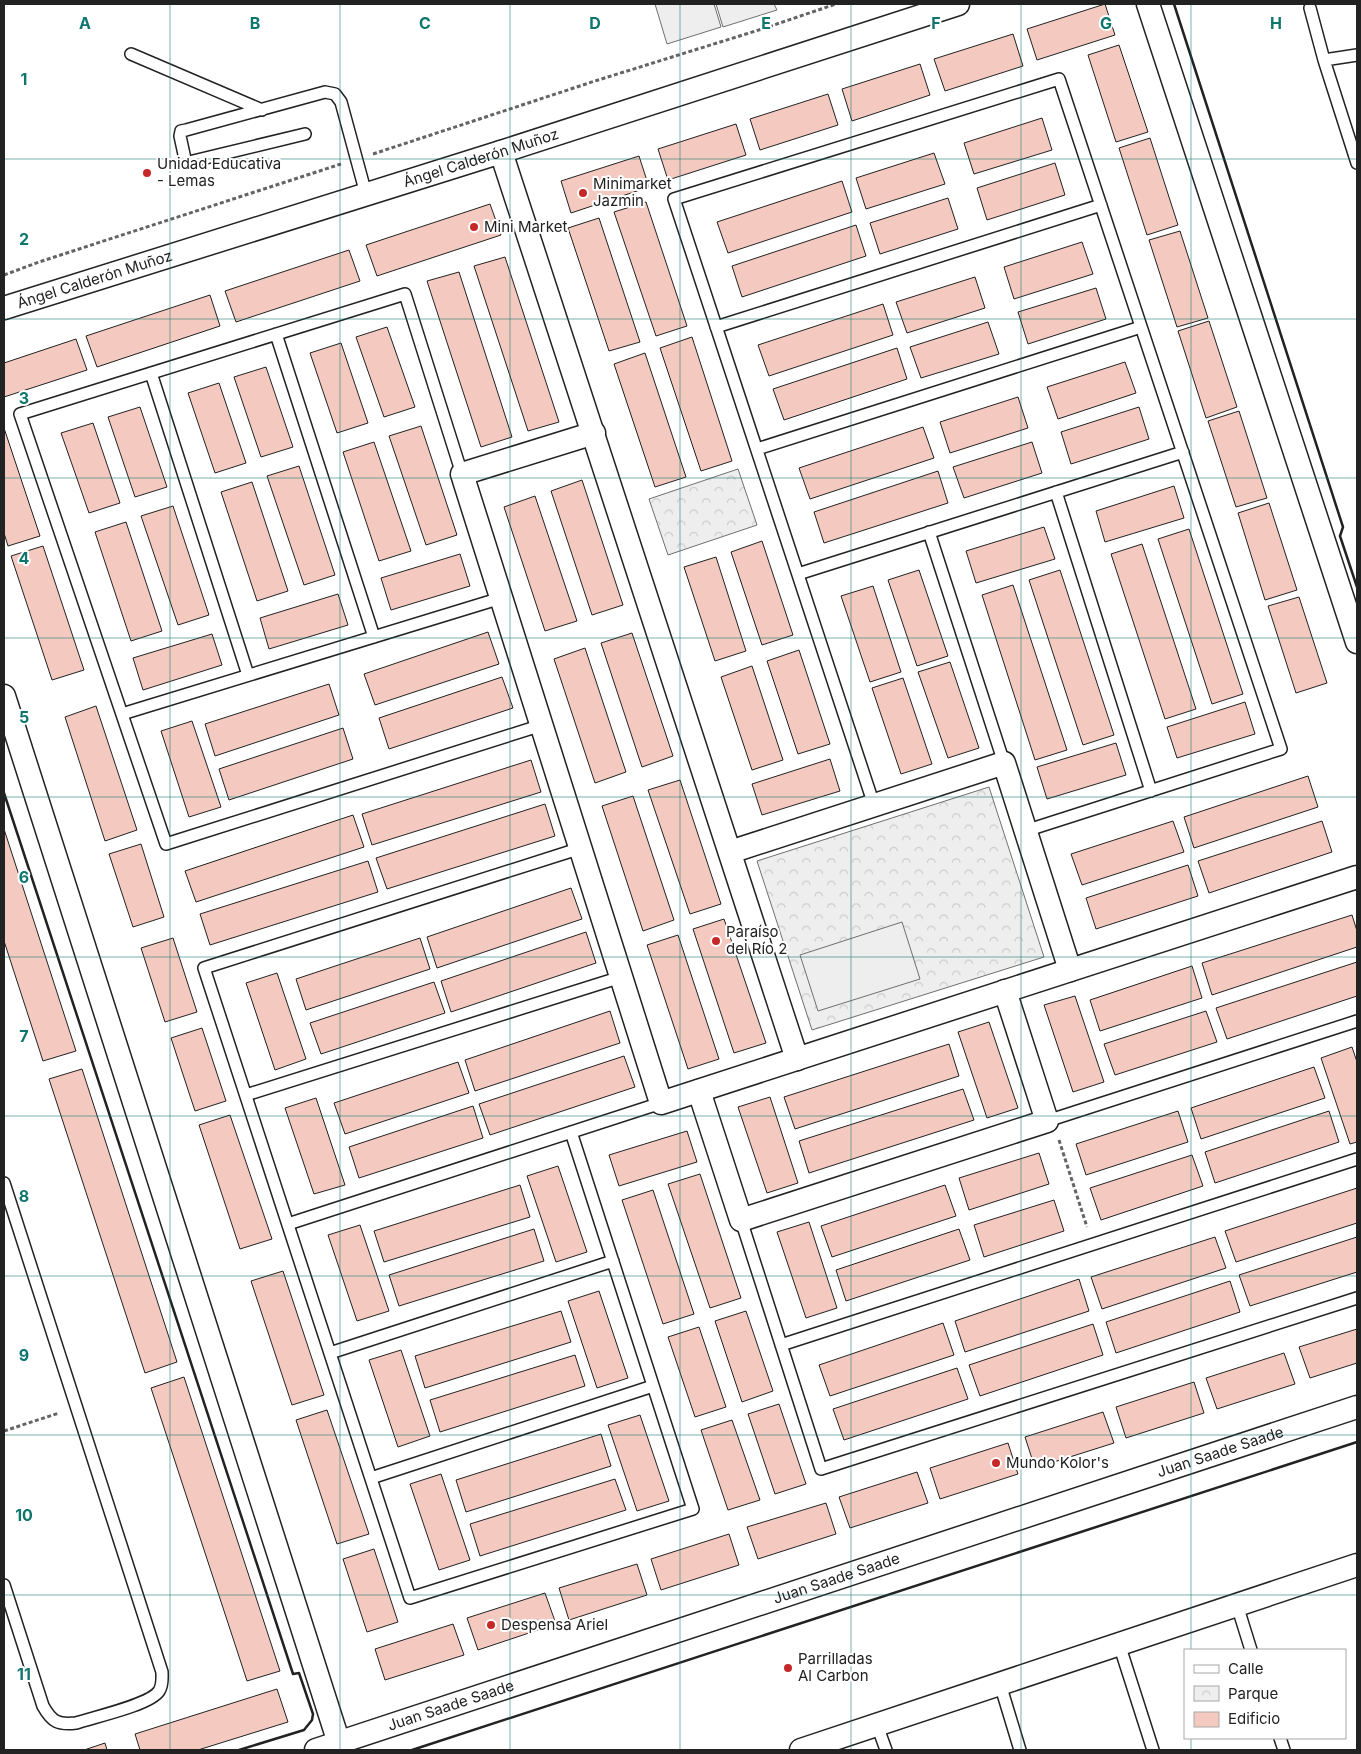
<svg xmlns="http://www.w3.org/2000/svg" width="1361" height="1754" font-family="Inter,sans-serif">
<defs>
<pattern id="park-crowns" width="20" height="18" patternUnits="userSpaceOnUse" patternTransform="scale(1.25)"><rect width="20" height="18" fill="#eee"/><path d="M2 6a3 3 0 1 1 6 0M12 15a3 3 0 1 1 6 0" fill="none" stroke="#ccc"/></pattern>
</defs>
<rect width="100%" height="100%" fill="#fff"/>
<path fill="url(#park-crowns)" stroke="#6f6f6f" d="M738,469L757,525L668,555L649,499Z
M989,787L1044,957L812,1030L757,861Z"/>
<path fill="#eee" stroke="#6f6f6f" d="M655,4H714L721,27L667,44Z
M716,4H774L777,10L723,27Z
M902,922L920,979L818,1011L800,955Z"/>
<path fill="#f3c9c0" stroke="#222" d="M1105,4L1115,35L1037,60L1027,29Z
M1013,34L1023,66L945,91L934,59Z
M1119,45L1148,132L1116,142L1088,55Z
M920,64L930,95L852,121L842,89Z
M828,94L838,125L760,150L750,119Z
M1042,118L1052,150L974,174L964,143Z
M736,124L746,155L668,180L658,149Z
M1150,138L1178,225L1147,235L1119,148Z
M934,153L945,184L866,209L856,178Z
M639,156L649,187L571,213L561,181Z
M1055,163L1065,195L987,220L977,188Z
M842,181L852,212L728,253L717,222Z
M948,198L958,229L880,254L870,223Z
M646,202L687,326L656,336L614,212Z
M490,204L501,235L377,276L366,245Z
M599,218L640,342L609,351L568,228Z
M856,225L866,256L742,297L732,266Z
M1180,231L1208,318L1177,327L1149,240Z
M1082,242L1093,274L1014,299L1004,267Z
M349,250L360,281L236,322L225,291Z
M505,257L559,422L528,431L474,266Z
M459,272L512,437L481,447L427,281Z
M975,277L985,308L907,333L896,302Z
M1096,288L1106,319L1028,344L1018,312Z
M210,295L220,326L97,367L86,336Z
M883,304L893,335L769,376L758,345Z
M1209,321L1237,407L1206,418L1178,331Z
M988,322L999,354L921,378L910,347Z
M387,327L415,407L384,417L356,337Z
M692,337L732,461L701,471L660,348Z
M76,339L87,370L4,397V363Z
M341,343L368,423L337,433L310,353Z
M897,348L907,379L784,420L773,389Z
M645,353L686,477L655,487L614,364Z
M1125,362L1136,393L1058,419L1047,387Z
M266,367L293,447L261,457L234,377Z
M219,383L246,463L215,473L188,393Z
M1018,397L1028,428L950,453L940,422Z
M140,407L167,487L135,497L108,417Z
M1139,407L1149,439L1071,464L1061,432Z
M1239,411L1267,498L1236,507L1208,421Z
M93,423L120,503L89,513L61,433Z
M421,426L457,535L426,545L389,436Z
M923,427L934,458L810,499L799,468Z
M4,428L40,536L8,546L4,533Z
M374,442L411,551L379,561L343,452Z
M1032,442L1042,473L964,498L953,467Z
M299,466L335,575L304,585L267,476Z
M938,471L948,503L824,543L814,512Z
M582,480L623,605L592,615L551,491Z
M252,482L288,591L257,601L221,492Z
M1174,486L1184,518L1105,542L1096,511Z
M535,496L577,621L545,631L504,507Z
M1269,503L1297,590L1265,600L1238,513Z
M173,506L209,615L178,625L141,516Z
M126,522L162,631L131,641L95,532Z
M1044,527L1055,559L976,583L966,551Z
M1189,529L1243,694L1212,704L1158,539Z
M762,541L793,635L762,645L731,552Z
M1142,544L1196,709L1165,719L1111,554Z
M43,546L84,670L52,680L11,556Z
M460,554L470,586L391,610L381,578Z
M716,557L746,651L715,661L684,567Z
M919,570L948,656L917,666L888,580Z
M1060,570L1114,735L1083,745L1029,580Z
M1013,585L1067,750L1035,760L982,595Z
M873,586L901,672L870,682L841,596Z
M338,594L348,625L269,649L260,618Z
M1299,597L1327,683L1296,693L1268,606Z
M488,632L499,664L375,705L364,674Z
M632,633L673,756L642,767L601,643Z
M212,634L222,665L143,690L133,658Z
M585,648L626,772L595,783L554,659Z
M799,650L830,744L798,754L767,661Z
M950,662L979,748L948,758L918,672Z
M752,666L783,760L752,770L721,677Z
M502,677L513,708L389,749L379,718Z
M903,678L932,764L901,774L872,688Z
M329,684L339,715L215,756L205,724Z
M1245,702L1255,734L1177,758L1167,727Z
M96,706L137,830L105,841L65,717Z
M192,721L221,807L189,817L161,731Z
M343,728L353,759L229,800L219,769Z
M1116,743L1126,775L1047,799L1037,767Z
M830,759L840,791L762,815L752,784Z
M531,760L541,792L372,845L362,814Z
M1308,776L1318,807L1194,848L1184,817Z
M680,780L721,904L690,914L648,790Z
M633,796L674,920L643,931L602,806Z
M545,804L555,836L387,889L376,858Z
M353,815L364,847L196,902L185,871Z
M1173,821L1184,852L1082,885L1071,854Z
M1322,821L1332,852L1209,893L1198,861Z
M4,829L76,1051L43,1061L4,941Z
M141,844L164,917L133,927L109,854Z
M368,861L378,892L210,945L200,914Z
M1188,865L1198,896L1096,929L1086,898Z
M571,888L582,919L437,968L427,937Z
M1352,915L1357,931V947L1212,995L1202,963Z
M724,919L766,1043L734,1053L693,929Z
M586,932L596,963L451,1012L441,981Z
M678,935L719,1059L688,1069L647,945Z
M173,938L197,1012L165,1022L141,948Z
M420,938L430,969L306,1010L296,979Z
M1357,962V996L1227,1039L1216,1008Z
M1192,966L1202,998L1100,1031L1090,1000Z
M277,973L306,1059L275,1070L246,983Z
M434,982L445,1013L321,1054L310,1023Z
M1075,996L1104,1082L1073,1092L1044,1005Z
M610,1011L620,1043L475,1091L465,1060Z
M1206,1011L1217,1042L1115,1075L1104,1044Z
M989,1022L1018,1108L987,1118L958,1032Z
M202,1028L226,1101L195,1111L171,1038Z
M949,1044L959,1076L795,1129L784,1097Z
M1352,1047L1357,1062V1142L1350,1144L1321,1058Z
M624,1056L635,1087L490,1135L479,1104Z
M458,1062L469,1093L345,1134L334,1103Z
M1314,1067L1325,1098L1201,1139L1191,1108Z
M82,1069L177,1362L145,1373L49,1079Z
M963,1089L974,1120L809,1173L799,1141Z
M770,1097L798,1183L767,1193L738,1107Z
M316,1098L345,1185L314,1194L285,1108Z
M473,1106L483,1138L359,1178L349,1147Z
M1178,1111L1188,1142L1086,1175L1076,1144Z
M1329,1111L1339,1142L1215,1183L1205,1152Z
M230,1115L272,1239L240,1249L199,1125Z
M687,1131L697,1162L619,1186L609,1155Z
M1039,1153L1049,1184L969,1210L959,1178Z
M1192,1155L1203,1186L1101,1220L1090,1188Z
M558,1166L587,1252L556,1262L527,1176Z
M700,1174L741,1298L710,1308L668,1184Z
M520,1185L530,1217L384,1262L374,1231Z
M945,1185L956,1216L832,1257L821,1226Z
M1357,1188V1223L1236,1262L1225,1231Z
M653,1190L694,1314L663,1324L622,1200Z
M1054,1200L1064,1231L984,1257L974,1225Z
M809,1222L837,1308L806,1318L777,1232Z
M360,1225L389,1311L357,1321L328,1235Z
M534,1229L544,1261L399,1306L389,1275Z
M959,1229L970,1260L846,1301L836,1270Z
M1215,1237L1226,1268L1102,1309L1091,1277Z
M1357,1237V1272L1250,1306L1239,1275Z
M283,1271L324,1395L292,1405L251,1281Z
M1079,1279L1089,1311L965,1352L955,1321Z
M1230,1281L1240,1312L1116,1353L1106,1322Z
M599,1291L628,1378L597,1388L568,1301Z
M561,1311L571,1342L425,1388L415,1356Z
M746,1311L773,1391L742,1402L715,1321Z
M943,1323L954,1355L830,1396L819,1365Z
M1093,1324L1103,1355L980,1396L969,1365Z
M699,1327L726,1407L695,1417L668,1337Z
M1357,1329V1363L1310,1378L1299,1347Z
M401,1350L430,1436L398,1447L369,1360Z
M1284,1353L1295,1384L1217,1409L1206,1378Z
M575,1355L585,1386L440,1432L430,1400Z
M957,1368L968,1399L844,1440L833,1409Z
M184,1377L280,1671L247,1681L151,1388Z
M1194,1382L1204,1413L1126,1438L1116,1407Z
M779,1404L806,1484L775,1494L748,1414Z
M327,1410L369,1534L337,1544L296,1420Z
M1103,1412L1114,1443L1035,1468L1025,1437Z
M640,1415L669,1501L637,1511L608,1425Z
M732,1420L760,1500L728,1510L701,1430Z
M601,1434L611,1466L466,1512L456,1480Z
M1008,1443L1018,1474L940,1499L930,1468Z
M917,1472L928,1503L850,1528L839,1497Z
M441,1474L470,1560L439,1570L410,1484Z
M615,1479L626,1510L480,1556L470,1524Z
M826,1503L836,1534L758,1559L747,1527Z
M729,1534L739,1565L661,1590L651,1559Z
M374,1549L398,1622L367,1632L343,1559Z
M637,1564L647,1595L569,1620L559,1588Z
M545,1593L556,1624L478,1650L467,1618Z
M453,1624L464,1655L385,1680L375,1649Z
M277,1689L288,1722L198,1750H140L135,1734Z
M105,1743L107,1750H84Z"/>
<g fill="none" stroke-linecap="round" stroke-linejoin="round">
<g stroke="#222" stroke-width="14">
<path id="lane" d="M1310,8L1324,60
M131,54L262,110
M1357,55L1324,60L1357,163
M305,134L189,162L185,159L180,136L181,131L186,130L325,92L335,94L341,102L366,194
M716,327L1101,205
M276,334L374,637
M151,373L248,675
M757,449L1141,327
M462,474L405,294L20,414L166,844L542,725
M1056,492L1151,791
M929,532L1004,763
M798,574L1183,452
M122,714L501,598
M874,805L674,199L1059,79L1281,749L1025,831
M246,1095L621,977
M1047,1121L1357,1021
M571,1132L693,1509L410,1598L204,968L581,848
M4,1183L162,1672C162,1678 163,1685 159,1691C150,1705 94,1717 76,1723C58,1725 52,1722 43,1706L4,1585
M741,1220L821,1469L1357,1298
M288,1224L661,1103
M781,1345L1357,1159
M330,1353L613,1261
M371,1478L653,1386
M1237,1605L1251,1650
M1119,1644L1153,1750
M1000,1684L1020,1750
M877,1725L886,1750
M1280,1738L1284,1750"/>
</g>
<g stroke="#222" stroke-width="25">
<g id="street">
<path d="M1148,4L1357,642"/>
<path d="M501,152L797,1059"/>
<path id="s1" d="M4,308L501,152L958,4"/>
<path d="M594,433L462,474L661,1103L1357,877"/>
<path d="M4,696L339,1743"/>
<path d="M730,852L1004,763L1070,970"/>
<path d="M699,1091L741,1220L1047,1121L1005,991"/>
<path id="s2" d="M316,1750L1357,1407"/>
<path d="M801,1750L1357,1565"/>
</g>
</g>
<path stroke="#646464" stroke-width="3" stroke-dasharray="4 2.5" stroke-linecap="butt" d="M373,154L595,81L762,29L836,4
M4,275L39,262L341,164
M1059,1140L1087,1227
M4,1431L59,1413"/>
<use href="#lane" stroke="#fff" stroke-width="11"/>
<use href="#street" stroke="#fff" stroke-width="22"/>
<path stroke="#222" stroke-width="2.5" d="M1174,4L1343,527L1340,536L1357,587
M4,793L293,1674L299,1673L313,1714L312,1720L304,1730L239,1750
M412,1750L1357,1442"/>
</g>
<path fill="none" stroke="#0f766e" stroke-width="1" stroke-opacity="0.55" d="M170,4V1750M340,4V1750M510,4V1750M680,4V1750M851,4V1750M1021,4V1750M1191,4V1650M4,159H1357M4,319H1357M4,478H1357M4,638H1357M4,797H1357M4,957H1357M4,1116H1357M4,1276H1357M4,1435H1357M4,1595H1357M1191,1738V1750"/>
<g fill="#c62828" stroke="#fff" stroke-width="2">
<circle cx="147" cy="173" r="5"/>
<circle cx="583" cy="193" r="5"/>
<circle cx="474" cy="227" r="5"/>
<circle cx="716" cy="941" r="5"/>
<circle cx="996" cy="1463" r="5"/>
<circle cx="491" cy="1625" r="5"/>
<circle cx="788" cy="1668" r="5"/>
</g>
<g text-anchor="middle" stroke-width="4" stroke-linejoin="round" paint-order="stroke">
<g font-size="15" fill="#222" stroke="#fff">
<text dy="5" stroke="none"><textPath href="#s1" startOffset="500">Ángel Calderón Muñoz</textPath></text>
<text dy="5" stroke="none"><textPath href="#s1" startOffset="95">Ángel Calderón Muñoz</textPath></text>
<text dy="5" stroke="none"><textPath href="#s2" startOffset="952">Juan Saade Saade</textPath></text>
<text dy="5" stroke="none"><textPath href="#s2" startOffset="548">Juan Saade Saade</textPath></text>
<text dy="5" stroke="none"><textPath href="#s2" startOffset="142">Juan Saade Saade</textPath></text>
</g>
<g font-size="15" fill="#222" stroke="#fff" text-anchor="start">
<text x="157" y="169">Unidad Educativa<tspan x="157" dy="17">- Lemas</tspan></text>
<text x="593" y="189">Minimarket<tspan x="593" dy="17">Jazmin</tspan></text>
<text x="484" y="232">Mini Market</text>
<text x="726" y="937">Paraíso<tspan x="726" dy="17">del Río 2</tspan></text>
<text x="1006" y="1468">Mundo Kolor's</text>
<text x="501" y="1630">Despensa Ariel</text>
<text x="798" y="1664">Parrilladas<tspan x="798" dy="17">Al Carbon</tspan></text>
</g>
</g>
<g font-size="16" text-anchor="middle" font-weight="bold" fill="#0f766e" stroke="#fff" stroke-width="4" stroke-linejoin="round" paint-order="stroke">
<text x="85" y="29">A</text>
<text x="255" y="29">B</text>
<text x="425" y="29">C</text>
<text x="595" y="29">D</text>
<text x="766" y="29">E</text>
<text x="936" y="29">F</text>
<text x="1106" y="29">G</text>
<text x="1276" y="29">H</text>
<text x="24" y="85">1</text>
<text x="24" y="245">2</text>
<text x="24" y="404">3</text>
<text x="24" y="564">4</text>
<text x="24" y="723">5</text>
<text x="24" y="883">6</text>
<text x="24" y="1042">7</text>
<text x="24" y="1202">8</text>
<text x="24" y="1361">9</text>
<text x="24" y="1521">10</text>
<text x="24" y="1680">11</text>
</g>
<rect width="1361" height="1754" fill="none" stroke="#222222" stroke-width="10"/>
<rect x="1184" y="1649" width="162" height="90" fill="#ffffff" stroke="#a7a7a7"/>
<rect x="1194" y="1665" width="25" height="8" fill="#ffffff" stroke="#a7a7a7"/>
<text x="1228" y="1674" font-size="15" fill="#222222">Calle</text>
<rect x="1194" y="1686" width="25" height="15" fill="url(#park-crowns)" stroke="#a7a7a7"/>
<text x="1228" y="1699" font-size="15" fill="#222222">Parque</text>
<rect x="1194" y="1712" width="25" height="15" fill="#f3c9c0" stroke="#a7a7a7"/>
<text x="1228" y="1724" font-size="15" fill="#222222">Edificio</text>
</svg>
